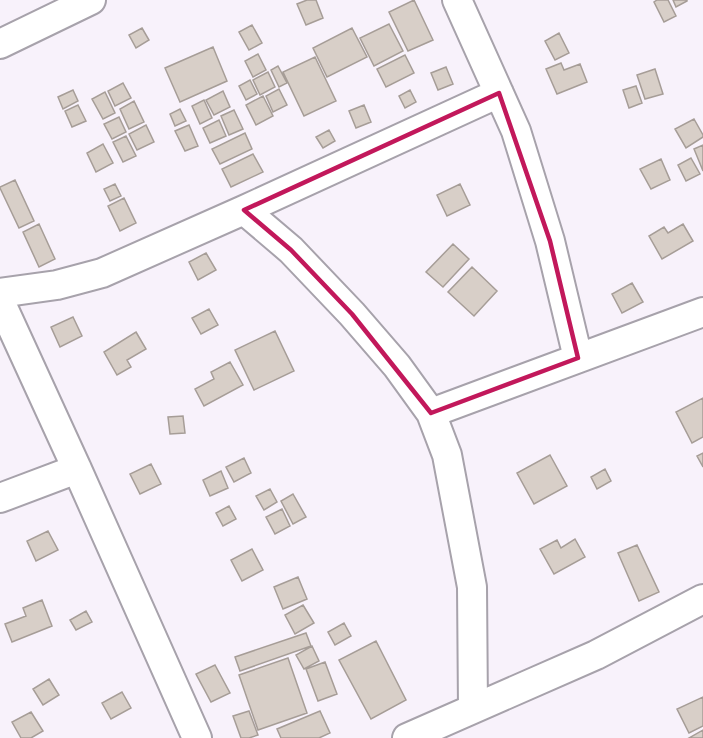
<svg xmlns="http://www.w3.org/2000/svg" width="703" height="738" font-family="Quicksand,sans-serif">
<rect width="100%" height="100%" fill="#f8f2fb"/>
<path fill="#d8cfc8" stroke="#a69d97" stroke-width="1.5" d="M307,0H316L323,18L306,25L297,4Z
M414,0L433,40L408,51L389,12Z
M657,0H668L676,16L664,22L654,2Z
M673,0H687V1L676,7Z
M389,24L403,51L374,66L360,38Z
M252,25L262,43L249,50L239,32Z
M142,28L149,40L136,48L129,35Z
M352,28L367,57L327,77L313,48Z
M559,33L569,53L555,60L545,41Z
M213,47L227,81L180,102L165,68Z
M258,54L266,70L253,77L245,61Z
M405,55L414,73L386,87L377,69Z
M315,57L336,101L304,116L283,72Z
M561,63L564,70L580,64L587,82L557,94L546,69Z
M278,66L287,83L279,87L271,70Z
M446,67L453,84L438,90L431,73Z
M655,69L663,94L645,99L637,75Z
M268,72L275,87L260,95L253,80Z
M250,80L257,94L246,100L239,86Z
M123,83L131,98L115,106L108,91Z
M636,86L642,103L629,108L623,90Z
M279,89L287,105L273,112L266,96Z
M73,90L78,101L63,109L58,97Z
M410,90L416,102L405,108L399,96Z
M223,91L230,107L214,115L206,100Z
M105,92L115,113L103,119L92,99Z
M263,96L273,116L256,125L246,105Z
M204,100L212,118L200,124L192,106Z
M134,101L144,122L129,129L120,109Z
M78,105L86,121L72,127L65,111Z
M364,105L371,122L356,128L349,111Z
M180,109L186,121L175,126L170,114Z
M234,110L243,129L229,135L221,116Z
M119,117L126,132L112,139L104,124Z
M694,119L703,135V137L686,148L675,129Z
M219,120L226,136L210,143L203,128Z
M146,125L154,142L137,150L129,134Z
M189,125L198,146L185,151L175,131Z
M329,130L335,141L323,148L316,137Z
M245,133L252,149L220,164L212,149Z
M126,136L136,156L123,162L113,142Z
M103,144L113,163L96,172L87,153Z
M703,145V171L694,149Z
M253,154L263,172L231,187L222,169Z
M691,158L700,174L686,181L678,165Z
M661,159L670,180L651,189L640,169Z
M15,180L34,221L19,228L0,188V187Z
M115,184L121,196L110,201L104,189Z
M460,184L470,205L447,216L437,195Z
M124,198L136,223L120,231L108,206Z
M39,224L55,259L39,267L23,232Z
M683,224L693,241L662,259L649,236L664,227L668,233Z
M453,244L469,259L443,287L426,272Z
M206,253L216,270L198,280L189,262Z
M472,267L497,291L474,316L448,292Z
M632,283L643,302L622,313L612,294Z
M209,309L218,325L201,334L192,318Z
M73,317L82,336L60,347L51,327Z
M275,331L294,371L254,390L235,350Z
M136,332L146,349L127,360L131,367L117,375L104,352Z
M230,362L243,385L204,406L195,389L214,379L211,372Z
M703,398V437L692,443L676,412Z
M183,416L185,433L170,434L168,417Z
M703,453V467L697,456Z
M550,455L567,486L534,504L517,473Z
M244,458L251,473L234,482L226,467Z
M151,464L161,484L140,494L130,474Z
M605,469L611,481L597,489L591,477Z
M221,471L228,488L210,496L203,480Z
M270,489L277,502L264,510L256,496Z
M293,494L306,517L293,524L281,501Z
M229,506L236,519L223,526L216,513Z
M282,509L290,526L275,534L266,517Z
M48,531L58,550L36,561L27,541Z
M575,539L585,557L554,574L540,549L557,540L561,548Z
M637,545L659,592L639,601L618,553Z
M252,549L263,570L242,581L231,560Z
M298,577L307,599L283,609L274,587Z
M42,600L52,626L12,642L5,624L26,616L23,608Z
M303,605L314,623L295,634L285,615Z
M86,611L92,622L76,630L70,620Z
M344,623L351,636L335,645L328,632Z
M306,633L311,646L240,671L235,657Z
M376,641L406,700L371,719L339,660Z
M312,646L319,661L304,669L296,655Z
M288,658L307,713L258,730L239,675Z
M325,662L337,694L318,701L306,669Z
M215,665L230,693L211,702L196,674Z
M49,679L59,695L43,705L33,689Z
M122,692L131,708L111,719L102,703Z
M703,697V726L689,733L677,709Z
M249,711L258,735L249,738H241L233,716Z
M320,711L330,733L319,738H281L277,729Z
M31,712L43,731L31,738H21L12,722Z
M703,730V738H689Z"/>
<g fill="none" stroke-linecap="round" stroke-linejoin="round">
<g stroke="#a7a2ab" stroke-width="32">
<path id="street" d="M457,0L516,131L550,241L578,358
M0,44L91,0
M244,210L291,250L352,314L397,366L431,413L447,455L472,587L473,709
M0,293L57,285L102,273L244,210L499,93
M0,301L77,469L197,738
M431,413L703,312
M0,498L77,469
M407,738L596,655L703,599"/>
</g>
<use href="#street" stroke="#fff" stroke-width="28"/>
</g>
<path fill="none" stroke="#c2185b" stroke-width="4.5" stroke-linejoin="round" d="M499,93L550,241L578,358L431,413L352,314L291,250L244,210Z"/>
</svg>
